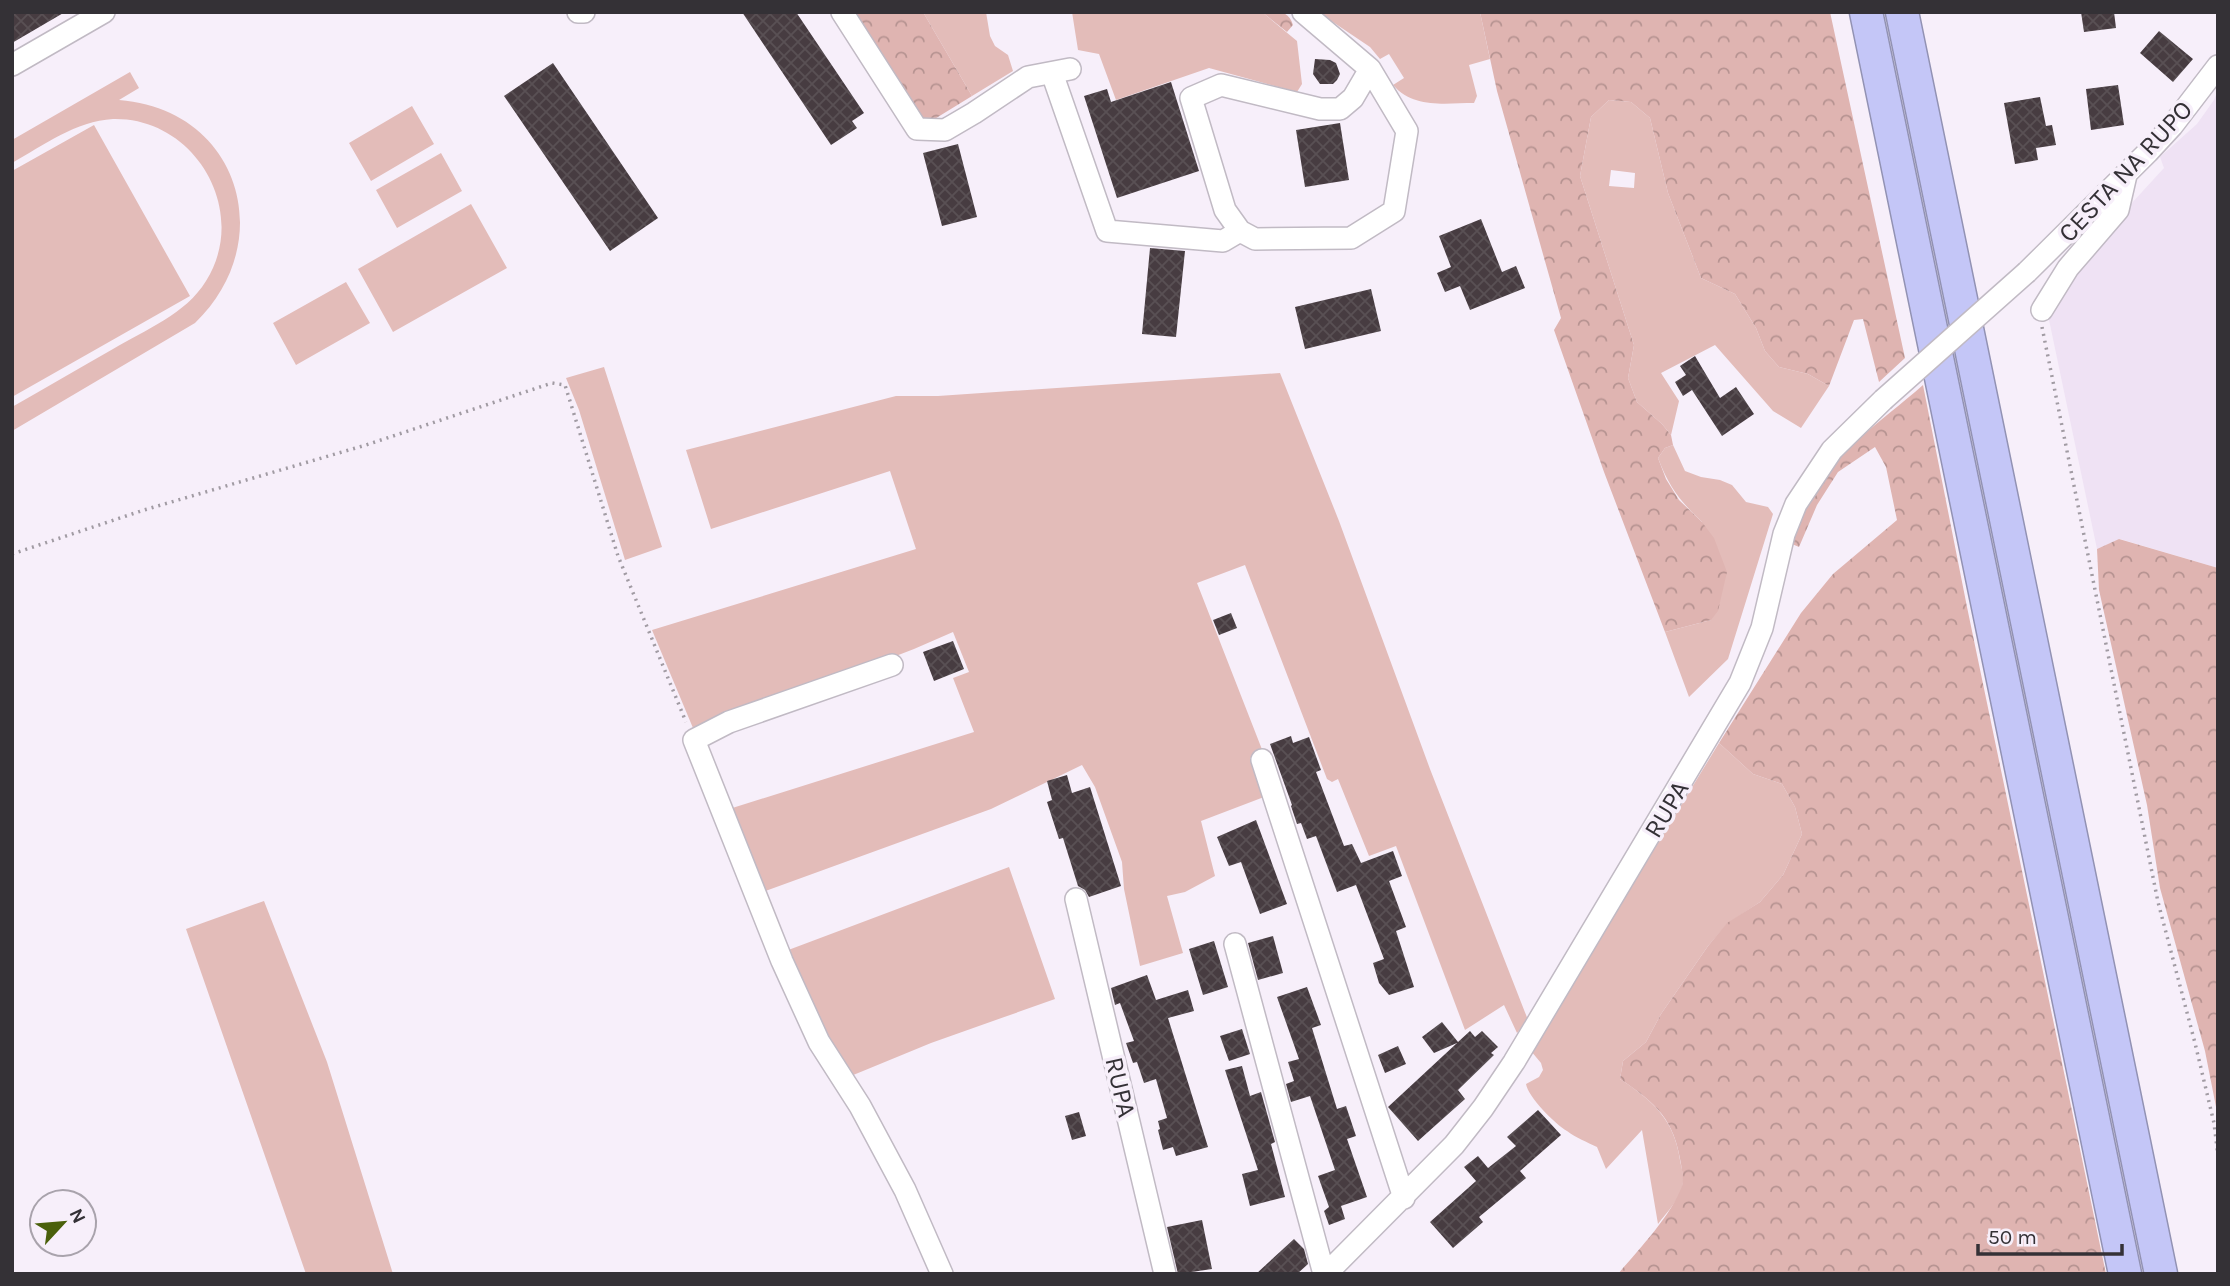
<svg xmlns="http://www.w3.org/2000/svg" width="2230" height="1286" font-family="Karla,sans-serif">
<defs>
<pattern id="forest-crowns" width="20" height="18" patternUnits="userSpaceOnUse" patternTransform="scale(1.75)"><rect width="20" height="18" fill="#dfb4b1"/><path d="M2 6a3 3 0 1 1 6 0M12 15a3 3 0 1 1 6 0" fill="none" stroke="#b69391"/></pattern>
<pattern id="building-cross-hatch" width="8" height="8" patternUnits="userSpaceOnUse" patternTransform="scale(1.75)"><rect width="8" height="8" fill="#473c41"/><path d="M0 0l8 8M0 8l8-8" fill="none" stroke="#595054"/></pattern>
</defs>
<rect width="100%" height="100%" fill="#f7effa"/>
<path fill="#efe2f4" d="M2218,90V568L2120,539L2097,549L2048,315L2076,264L2164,168L2160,157L2197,124L2214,100Z"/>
<path fill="#e3bcb9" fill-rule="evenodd" d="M923,12H986L990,36L995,46L1008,55L1013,71L972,96Z
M1072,12H1262L1297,41L1302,84L1297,92L1209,68L1116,100L1099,54L1078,50Z
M1318,12H1480L1490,59L1469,65L1477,96L1474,103C1445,103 1414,109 1393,85L1404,78L1389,54L1380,59L1370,47Z
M130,72L139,88L119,100C239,109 280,241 195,323L12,431V407C46,388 79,368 113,349C145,330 186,314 206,281C250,211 195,117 113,119C76,121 44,145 12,163V140Z
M1609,100L1631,102L1650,118L1668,193L1701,278L1735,294L1756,328L1765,351L1779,367L1808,374L1829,386L1801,428L1773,411L1715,345L1661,373L1679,401L1671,435L1662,424L1637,402L1628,378L1634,345L1580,176L1591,117ZM1611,170L1635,173L1634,188L1609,186Z
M412,106L434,144L371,181L349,143Z
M94,125L190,296L12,397V171Z
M441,153L462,191L397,228L376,190Z
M471,204L507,268L393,332L358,269Z
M346,282L370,323L296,365L273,323Z
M604,367L662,547L625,560L579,410L566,378Z
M1280,373L1339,521L1430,769L1528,1020L1517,1033L1504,1005L1465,1030L1396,846L1369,856L1338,779L1332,782L1327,779L1245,565L1197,583L1263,752L1250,758L1264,797L1201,821L1215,876L1185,892L1167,896L1183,953L1140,966L1124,889L1122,862L1095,787L1082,765L991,809L760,893L726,810L974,732L953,678L969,672L953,632L914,649L706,729L693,728L652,630L916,549L890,471L711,529L686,450L896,396H938Z
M1673,445L1685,471L1701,477L1720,480L1732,485L1746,502L1768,507L1773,514L1728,659L1689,697L1665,632L1711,620L1702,522C1680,501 1669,487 1658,458L1665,448Z
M1719,743L1753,774L1782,784L1795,807L1802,834L1783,875L1760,902L1727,924L1708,946L1661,1014L1646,1042L1623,1061L1620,1079C1653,1101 1674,1119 1680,1160C1681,1166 1684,1175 1683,1182C1682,1197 1667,1212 1658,1224L1642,1130L1606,1169L1597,1147C1587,1142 1576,1138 1567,1131C1555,1124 1528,1097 1526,1084L1539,1077L1543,1070L1541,1063L1531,1051Z
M1009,867L1055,999L931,1043L846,1078L783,952Z
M264,901L327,1062L393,1274H306L186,929Z"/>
<path fill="url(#forest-crowns)" d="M852,12H923L972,96L933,120L919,117Z
M1262,12C1277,12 1288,9 1293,25L1287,32Z
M1480,12H1830L1905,358L1879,382L1863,319L1854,320L1829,386L1808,374L1779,367L1765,351L1756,328L1735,294L1701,278L1668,193L1650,118L1631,102L1609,100L1591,117L1580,176L1634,345L1628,378L1637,402L1662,424L1671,435L1673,445L1665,448L1658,458L1666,479L1679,500L1702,522L1714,538L1727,572L1718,611L1711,620L1665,632L1604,472L1554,330L1561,318L1497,91Z
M1923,385L1967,607L2106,1274H1618C1639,1249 1671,1216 1682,1186C1684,1179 1682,1171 1681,1164C1674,1119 1657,1104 1620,1079L1623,1061L1646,1042L1661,1014L1708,946L1727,923L1760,902L1783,875L1802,834L1795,807L1782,784L1753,774L1719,743L1801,613L1833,574L1897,520L1886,467L1875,447L1838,472L1817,505L1799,547L1792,544C1795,533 1798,519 1803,508C1828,456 1881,422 1923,385Z
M2119,539L2218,568V1117L2205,1051L2160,888L2147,805L2099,590L2097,549Z"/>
<path fill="url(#building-cross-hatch)" d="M12,12H65L12,43Z
M742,12H796L864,113L852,121L857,128L831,145Z
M2081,12H2114L2116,28L2084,32Z
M2159,31L2193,59L2173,82L2140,53Z
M1315,59L1330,60L1336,63L1340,74L1337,80L1333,84H1320L1313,74Z
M553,63L658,218L610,251L504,96Z
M1171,82L1199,171L1117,198L1084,96L1107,89L1111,102Z
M2118,85L2124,125L2091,130L2086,89Z
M2040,97L2046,126L2052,125L2056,145L2036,148L2038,160L2015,164L2004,103Z
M1340,123L1349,180L1305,187L1296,130Z
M958,144L977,217L942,226L923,153Z
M1481,219L1502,272L1516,266L1525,288L1470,310L1460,286L1445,292L1437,273L1451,267L1439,236Z
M1150,248L1185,251L1176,337L1142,334Z
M1371,289L1381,331L1305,349L1295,307Z
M1695,356L1720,398L1736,387L1754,414L1722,436L1692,390L1683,396L1675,382L1686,375L1680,366Z
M1231,613L1237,628L1219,635L1213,620Z
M953,641L964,669L934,681L923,652Z
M1291,736L1293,743L1309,737L1321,770L1316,772L1344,846L1352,844L1361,863L1393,851L1402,876L1389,881L1406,927L1396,931L1414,987L1389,995L1379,983L1373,963L1384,959L1356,885L1337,892L1316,836L1307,839L1301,823L1297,824L1291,806L1292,805L1270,744Z
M1067,775L1072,793L1090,787L1121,886L1089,897L1085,890L1078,886L1063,838L1059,839L1047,802L1052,800L1047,781Z
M1256,820L1287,904L1260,914L1241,862L1229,866L1217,837Z
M1273,936L1283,973L1258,980L1248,943Z
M1214,941L1228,987L1203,995L1189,949Z
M1147,975L1156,1000L1188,990L1194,1011L1168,1018L1208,1147L1176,1156L1173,1147L1163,1150L1158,1130L1160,1129L1158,1121L1167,1118L1156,1079L1144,1083L1137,1062L1133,1063L1126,1043L1134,1041L1120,1003L1115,1005L1111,988Z
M1307,987L1321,1025L1312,1028L1337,1109L1346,1106L1356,1136L1347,1139L1367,1197L1341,1206L1345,1219L1329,1225L1324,1211L1329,1207L1318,1176L1335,1170L1310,1096L1291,1102L1286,1084L1294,1081L1288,1062L1299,1059L1277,997Z
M1442,1022L1458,1042L1470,1031L1475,1037L1482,1031L1498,1047L1491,1053L1494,1055L1458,1090L1465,1099L1418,1141L1388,1107L1457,1043L1434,1053L1422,1037Z
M1242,1029L1250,1054L1229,1061L1220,1036Z
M1398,1046L1406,1064L1385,1073L1378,1055Z
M1242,1066L1250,1096L1261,1092L1275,1142L1271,1144L1285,1197L1250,1206L1242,1174L1258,1170L1225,1070Z
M1538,1110L1561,1135L1520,1171L1526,1178L1479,1217L1483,1222L1453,1248L1430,1222L1476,1181L1464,1167L1478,1156L1488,1168L1516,1146L1507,1137Z
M1079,1112L1086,1136L1072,1140L1065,1116Z
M1202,1220L1212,1269L1178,1274L1167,1227Z
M1294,1239L1304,1249L1308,1264L1297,1274H1256Z"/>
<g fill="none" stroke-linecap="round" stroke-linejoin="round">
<g stroke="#c1bac4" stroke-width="24">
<path id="minor" d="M578,12H584
M842,12L917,129L945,130L974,113L1028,77L1070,69
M1303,12L1370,69L1407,131L1394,211L1351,238L1255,239L1240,231L1225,210L1191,98L1221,85L1320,109H1340L1353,98L1370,69
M12,65L104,12
M1052,73L1107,231L1223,241L1240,231
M2027,272L2148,152L2172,126L2218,66
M2042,310L2068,268L2118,210L2126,175
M892,665L729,722L694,740L782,961L819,1042L860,1106L905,1190L942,1274
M1262,760L1404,1198
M1076,899L1165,1274
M1235,944L1324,1274
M1326,1274L1454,1145L1483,1108L1514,1062L1740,683L1762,628L1784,534L1796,504L1832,450L1883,400"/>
</g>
<g stroke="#9292b3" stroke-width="35">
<path id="highway" d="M1866,12L2125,1274
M1902,12L2161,1274"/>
</g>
<path stroke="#a19ba3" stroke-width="3.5" stroke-dasharray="2 5" stroke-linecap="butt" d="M2042,327L2158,902L2195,1043L2214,1123L2218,1156
M12,554L144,510L366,445L552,383L565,385L618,556L686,722
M12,1272L13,1274"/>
<use href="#minor" stroke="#fff" stroke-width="21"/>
<use href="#highway" stroke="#c4c6f7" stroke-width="32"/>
<g stroke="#c1bac4" stroke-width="24" stroke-linecap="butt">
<path id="minor-bridge" d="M1883,400L2027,272"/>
</g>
<use href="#minor-bridge" stroke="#fff" stroke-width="21"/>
</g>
<g text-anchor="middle" stroke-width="7" stroke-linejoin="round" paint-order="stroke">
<g font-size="26" fill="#343136" stroke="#f7effa">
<text transform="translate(2125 171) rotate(-47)" y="9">CESTA NA RUPO</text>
<text transform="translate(1666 809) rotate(-59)" y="9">RUPA</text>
<text transform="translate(1121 1087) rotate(77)" y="9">RUPA</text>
</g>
</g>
<rect width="2230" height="1286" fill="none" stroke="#343136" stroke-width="28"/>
<g transform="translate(63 1223) rotate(64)"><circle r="33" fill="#f7effa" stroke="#a9a3ac" stroke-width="2"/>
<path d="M0-5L12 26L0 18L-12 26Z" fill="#4a600b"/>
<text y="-10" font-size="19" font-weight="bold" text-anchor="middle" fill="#343136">N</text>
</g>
<path d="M1978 1244v10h144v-10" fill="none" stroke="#343136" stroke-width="3.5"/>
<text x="1988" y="1244" font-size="21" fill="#343136" stroke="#f7effa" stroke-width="5" paint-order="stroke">50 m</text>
</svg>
